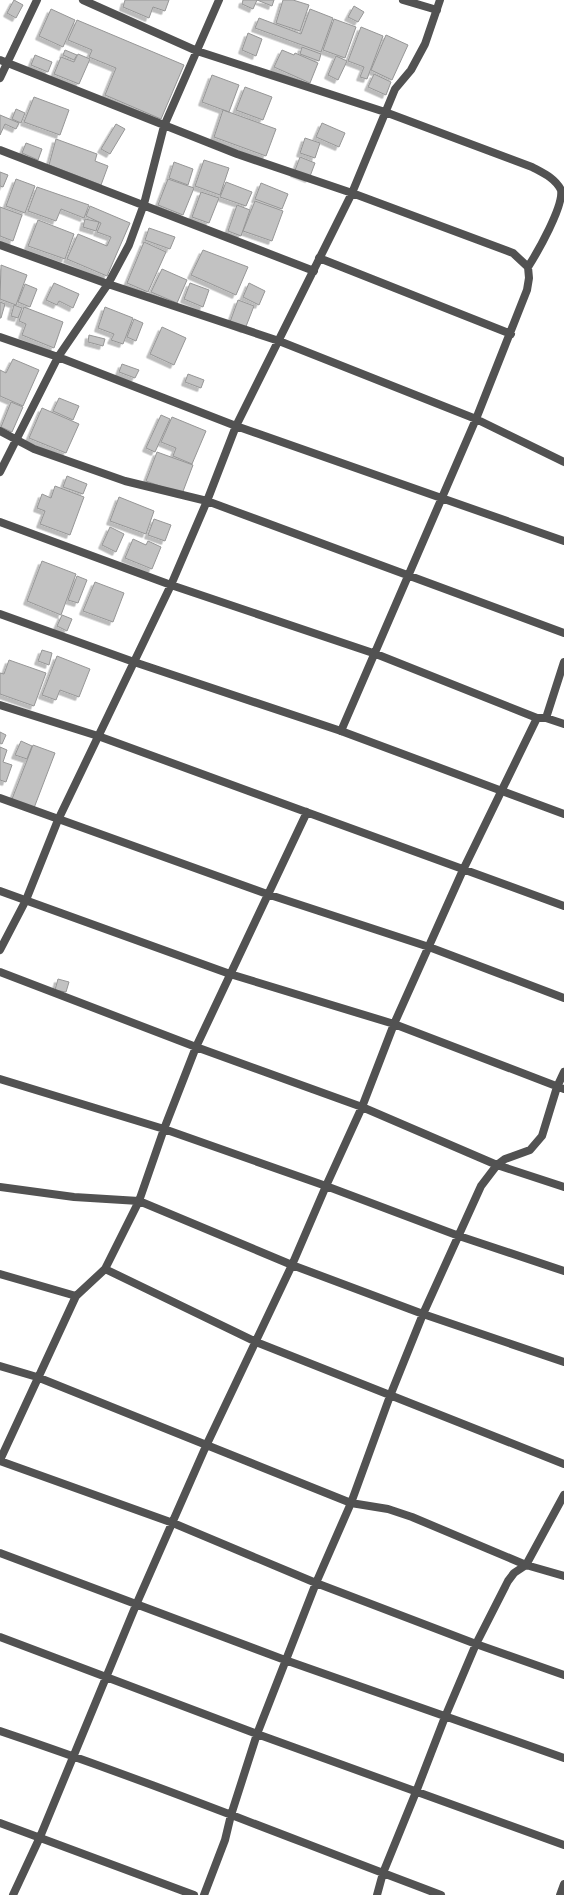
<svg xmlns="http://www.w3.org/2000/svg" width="564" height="1895" font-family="'PT Sans',sans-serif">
<defs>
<filter id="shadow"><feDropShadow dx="-3.5" dy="3.5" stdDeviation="0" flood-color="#0004"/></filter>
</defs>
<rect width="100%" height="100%" fill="#fff"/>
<path fill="#c2c2c2" stroke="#969696" filter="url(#shadow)" d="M14,0L23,5L16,18L7,13Z
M125,0H169L165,11L153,7L149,18L123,7Z
M243,0H257L253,9L242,4Z
M257,0H274L272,6Z
M283,0H293L309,5L300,31L276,23Z
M354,6L364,12L358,22L348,17Z
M51,9L75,20L63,47L39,36Z
M310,9L333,18L321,52L255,28L259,18L301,34Z
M334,19L356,27L345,58L323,50Z
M77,20L184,65L161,119L105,95L116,68L89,57L92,50L68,40Z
M361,27L383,36L367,79L360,77L364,67L348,61Z
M248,33L262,39L256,56L242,50Z
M386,35L408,45L392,80L371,70Z
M302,47L321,54L319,61L300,54Z
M65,50L77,55L74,60L63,55Z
M282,50L294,55L295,53L318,63L310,83L274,67Z
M78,54L90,59L79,84L54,74L61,57L74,62Z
M35,55L52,62L48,72L31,65Z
M336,56L347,61L338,80L328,75Z
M374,74L391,82L386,95L368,87Z
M212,75L239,85L229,112L202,102Z
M245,87L272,97L263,120L236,110Z
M34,97L69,110L60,135L24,122Z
M16,109L25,113L21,123L12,119Z
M223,110L276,129L266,156L214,137Z
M0,115L19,123L16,129L5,124L0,135Z
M322,123L345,133L339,147L316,137Z
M116,124L125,129L110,154L101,149Z
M305,138L320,143L315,158L300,153Z
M56,139L97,154L95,161L108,166L101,185L49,165Z
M26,143L42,149L38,160L22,153Z
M300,157L315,163L309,179L294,173Z
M204,160L229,168L220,195L195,186Z
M174,162L193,169L188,185L169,178Z
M0,172L8,175L3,187L0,186Z
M16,179L35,186L25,213L6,206Z
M168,179L194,188L183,215L158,205Z
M226,182L252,192L246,206L220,197Z
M261,183L288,194L282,209L255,199Z
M37,187L89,205L84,218L61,209L56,221L28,211Z
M201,192L219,198L209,223L192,217Z
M255,201L283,211L272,241L243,231Z
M237,205L250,210L241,236L228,231Z
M90,206L130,223L107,276L67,259L78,234L107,246L111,237L97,232L101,223L86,216Z
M0,207L22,215L13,241L0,236Z
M85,219L99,222L96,231L83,227Z
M38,220L74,234L65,259L28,246Z
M149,228L175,237L170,249L145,240Z
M144,242L166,252L148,292L127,283Z
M203,250L248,267L236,295L191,275Z
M1,265L27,275L16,305L0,299Z
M162,269L187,280L177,303L151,292Z
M54,283L79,294L73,308L59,301L57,305L46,300Z
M190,283L209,290L203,307L184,299Z
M249,283L265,291L259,305L243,297Z
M25,284L37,289L30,307L18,302Z
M238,300L254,306L245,329L230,322Z
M0,302L5,304L1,318H0Z
M14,305L22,308L18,318L11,316Z
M24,307L63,322L54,348L22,335L26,324L19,321Z
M105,307L133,318L123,344L111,340L114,334L98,328Z
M134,319L143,323L136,341L127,337Z
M162,327L186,338L174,365L150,354Z
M89,335L105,339L103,346L88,342Z
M13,359L39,370L23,406L0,396V370L6,373Z
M122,364L139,370L135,378L119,372Z
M188,374L204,380L201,388L185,382Z
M59,398L79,406L73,420L53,411Z
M11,402L23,407L12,432L1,427Z
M42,408L79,424L66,453L29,438Z
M161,415L170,419L155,452L146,448Z
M172,417L206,431L192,464L173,456L176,448L161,442Z
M157,452L193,465L182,494L146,481Z
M67,476L87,484L83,494L63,487Z
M55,486L84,497L70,535L40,524L45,511L37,508L42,494L51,498Z
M119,497L154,511L146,534L110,521Z
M154,519L171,525L165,541L148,535Z
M110,527L124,534L116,552L102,545Z
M133,539L146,545L148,541L161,547L152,569L125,558Z
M42,561L76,574L61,615L27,601Z
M77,576L87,580L78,603L68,600Z
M95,582L124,593L113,622L83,611Z
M62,615L72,619L67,631L57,626Z
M42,650L52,653L49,665L38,661Z
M57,656L90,669L79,697L60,690L56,700L42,695Z
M9,660L46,673L34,706L0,694V673L4,674Z
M0,732L6,735L2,744L0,743Z
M21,741L32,746L27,759L15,755Z
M33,745L55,753L34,808L12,799Z
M0,747L7,750L3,762L12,765L6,782L0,780Z
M58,979L69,982L66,992L55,990Z"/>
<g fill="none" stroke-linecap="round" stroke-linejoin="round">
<path stroke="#525252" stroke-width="8" d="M83,0L197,51L385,112L532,167C543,173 555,178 561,190C564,206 537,253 528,267
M403,0L437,10
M0,60L237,154L352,193L513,253L528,267L529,278L527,290L476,419L341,731
M0,78L37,0
M0,150L314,271
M0,245L108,284L279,341L476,419L564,462
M319,258L511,334
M0,337L58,357L236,426L564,541
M0,431L34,449L125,481L207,501L564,633
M0,472L58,357L108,284L129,245L144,204L164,126L219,0
M0,522L171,585L376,654L537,718H546L564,724
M134,662L171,585L207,501L236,426L352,193L395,89L411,70L425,44L440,0
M0,705L98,736L564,906
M546,718L564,662
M0,798L267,894L429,947L564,998
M0,891L230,974L394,1024L564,1089
M0,972L196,1047L362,1107L497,1165L564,1187
M0,1079L164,1129L326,1186L459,1236L564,1271
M0,1187L74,1197L139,1201L292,1265L423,1314L564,1362
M105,1269L256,1342L564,1464
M0,1274L76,1296
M0,1366L37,1377L351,1503L388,1509L412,1517L526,1565L564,1576
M0,1460L76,1296L105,1269L139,1201L164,1129L196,1047L307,812
M0,1461L173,1523L316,1583L476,1644L564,1675
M0,1553L285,1660L564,1758
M0,1637L257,1734L564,1845
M0,1731C149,1781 294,1840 441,1895
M0,1823L194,1895
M13,1895L40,1837L136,1605L206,1446L292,1265L326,1186L362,1107L394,1024L463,870L537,718
M204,1895L225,1840L231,1815L257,1734L316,1583L351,1503L390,1396L423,1314L481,1186L497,1165L505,1159L530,1150L542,1136L557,1087L564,1072
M377,1895L383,1873L416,1792L445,1717L476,1644L508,1581L514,1573L526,1565L564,1495
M560,1895L564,1884"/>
<path stroke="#525252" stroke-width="8" d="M0,614L134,662L341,731L564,814
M0,950L26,900L58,820L134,662"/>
</g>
</svg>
